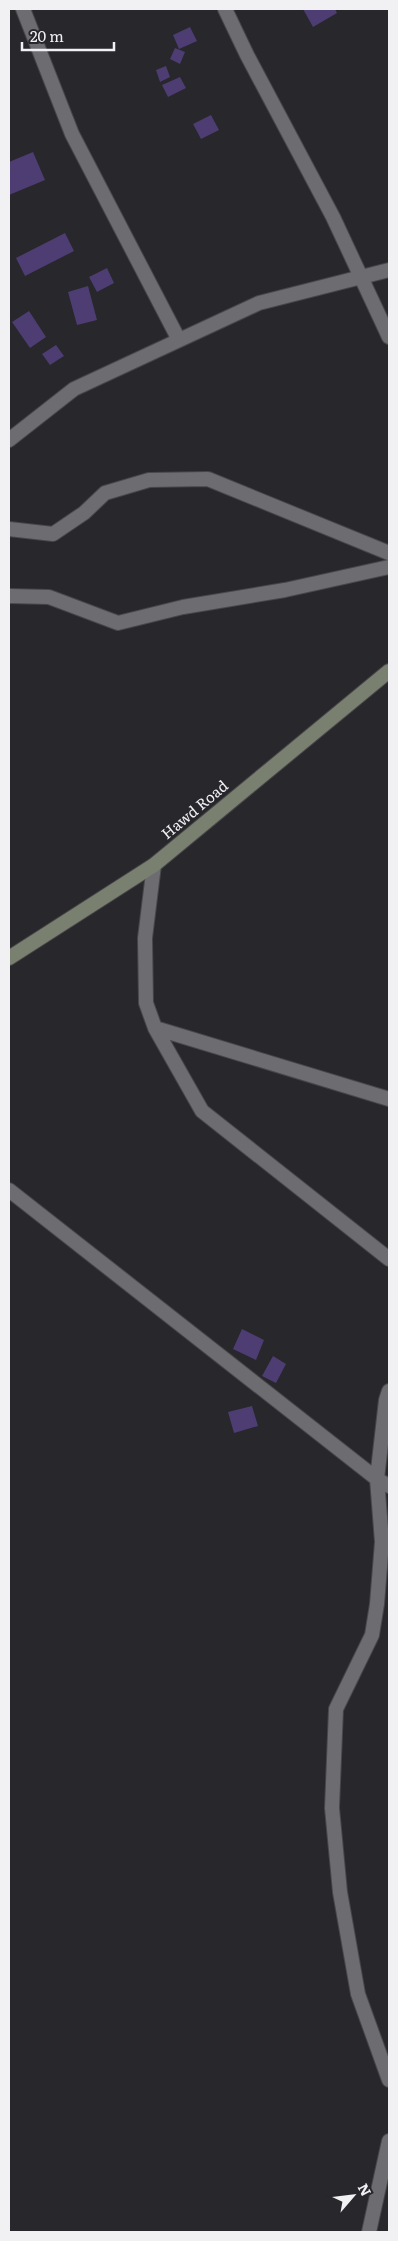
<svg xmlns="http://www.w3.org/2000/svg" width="398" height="2241" font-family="Literata,serif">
<rect width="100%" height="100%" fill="#28272b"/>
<path fill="#4d3d72" d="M303,9H335L337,13L313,27Z
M190,27L197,41L179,49L173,35Z
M175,48L185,52L180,64L170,59Z
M166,66L170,77L160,82L156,70Z
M180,77L186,88L168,97L162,85Z
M211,115L219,130L201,139L193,124Z
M33,152L45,180L9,195V162Z
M65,233L74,251L25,276L16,258Z
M107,268L114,283L97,292L89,277Z
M88,286L97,320L77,325L68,292Z
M29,311L46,337L30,348L12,322Z
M56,345L64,356L50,365L42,354Z
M242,1329L264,1340L256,1360L233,1349Z
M273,1356L286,1364L276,1383L262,1376Z
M252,1406L258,1426L234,1433L228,1412Z"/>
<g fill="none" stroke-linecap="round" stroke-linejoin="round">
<g stroke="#47464a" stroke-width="16">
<path id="minor" d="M23,9L72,134L179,340
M225,9L247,55L333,217L389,337
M9,440L74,389L259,303L389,270
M9,529L53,534L84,513L105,493L149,480L208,479L389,553
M9,596L49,597L118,623L183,607L285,590L389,567
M154,865L145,938L146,1003L155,1028L202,1111L389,1259
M155,1028L389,1099
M9,1190L377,1479L389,1486
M389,1391L386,1400L377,1479L382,1542L377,1604L372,1635L336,1709L332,1808L340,1892L358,1994L389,2080
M369,2232L389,2141"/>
</g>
<g stroke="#47464a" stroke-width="16">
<path id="secondary" d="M9,958L154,865L389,671"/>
</g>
<use href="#minor" stroke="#6d6c71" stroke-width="14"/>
<use href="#secondary" stroke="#7a8070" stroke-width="14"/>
</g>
<g text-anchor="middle" stroke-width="4.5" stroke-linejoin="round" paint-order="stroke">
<g font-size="15" fill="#f1f0f3" stroke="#28272b">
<text transform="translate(195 810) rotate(-40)" y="5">Hawd Road</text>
</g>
</g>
<rect width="398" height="2241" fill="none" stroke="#f1f0f3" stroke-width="20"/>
<g transform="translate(353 2196) rotate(62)" stroke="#28272b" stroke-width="4" paint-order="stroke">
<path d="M0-4L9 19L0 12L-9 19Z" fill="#f1f0f3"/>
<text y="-8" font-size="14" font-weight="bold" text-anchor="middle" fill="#f1f0f3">N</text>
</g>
<path d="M22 42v8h92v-8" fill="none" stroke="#f1f0f3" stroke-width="2.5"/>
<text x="30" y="42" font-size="15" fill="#f1f0f3" stroke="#28272b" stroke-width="4" paint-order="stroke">20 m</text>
</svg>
